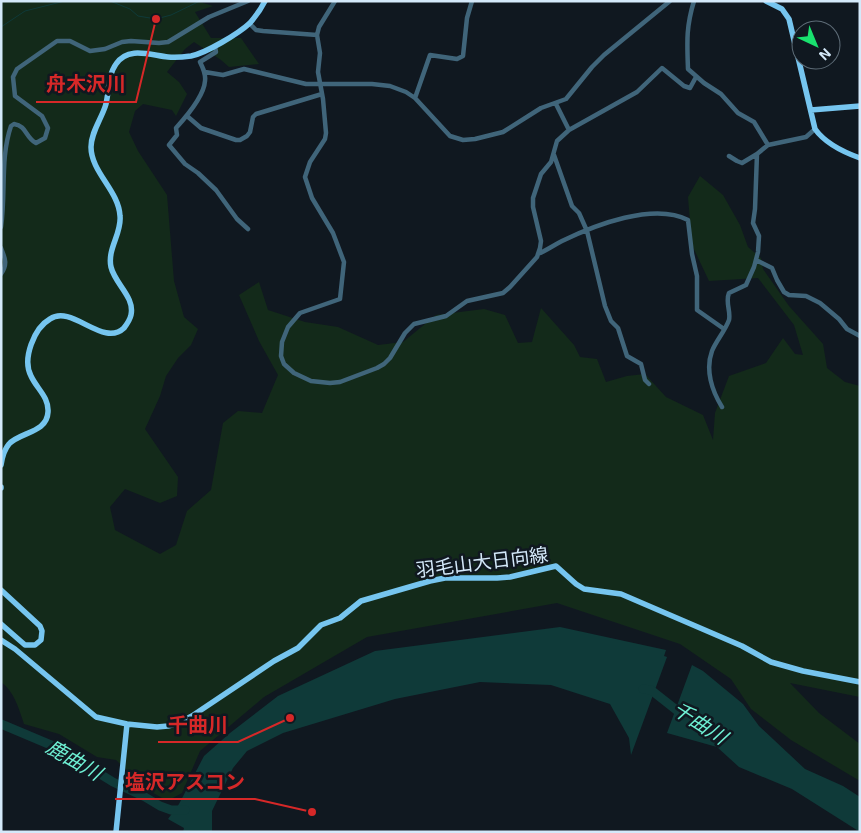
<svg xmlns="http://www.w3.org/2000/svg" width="861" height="833" font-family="'Exo 2','Noto Sans JP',sans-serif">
<rect width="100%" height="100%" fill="#101820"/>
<path fill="#132a1a" d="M1,1H197L213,6L195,12L211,38H241L259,64L229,67L221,60L194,42L185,49L167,72L179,82L187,94L176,116L172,110L143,104L135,111L129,132L138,151L167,195L174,281L184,317L198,329L191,345L178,358L166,376L160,396L145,429L178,477L177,496L160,503L125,489L110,507L115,530L160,554L176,545L187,511L211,490L223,423L238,411L262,413L278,375L259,341L239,295L259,282L268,310L305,322L338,327L378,345L403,342L436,315L484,309L505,315L518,343L532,342L541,308L574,345L580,357L597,359L606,382L627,376L645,374L666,397L703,415L713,440L715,413L729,376L766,363L783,338L795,354L803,355L794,325L758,278L709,281L692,245L688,197L700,176L723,195L740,225L748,247L761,258L763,269L789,306L823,344L827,368L845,382L860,386V697L790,683L819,713L860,744V781L791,740L751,709L731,679L680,644L557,603L367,637L264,697L200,751L182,793L171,799H164L148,790L116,760L97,757L59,734L24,724C19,709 14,691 1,682Z"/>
<path fill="#0f3a39" d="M560,627L666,650L664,656L667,657L631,755L629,738L610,704L551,685L480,682L395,699L283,733L247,751L233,768L212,811V832H183L184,828L168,819L179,804L204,756L230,733L278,696L375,651Z
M692,665L703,671L743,704L759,726L805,769L843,786L860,797V832L792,789L739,767L717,747L667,733Z"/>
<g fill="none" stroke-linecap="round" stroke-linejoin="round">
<path stroke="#0f3a39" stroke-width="1" d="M110,1L130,9L138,16L156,19L171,15L200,1
M1,27L25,11L65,1"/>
<path stroke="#0f3a39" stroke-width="9" d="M643,689L651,690L684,716
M1,724L58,748L113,782L145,797L160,806L171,810H185"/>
<path stroke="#40657a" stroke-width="4.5" d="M335,1L319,27L317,35L320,53L318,72L323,99L326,133L325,139L310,162L305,177L312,198L333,233L344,262L340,299L300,313L288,327L282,342L281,356L284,364L294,373L311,381L330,383L340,382L377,368L384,364L390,358L405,333L414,324L446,316L467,301L503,293L510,287L537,257L540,248L541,241L533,207V198L541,174L551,162L557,141L569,130L637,92L662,68L684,86L690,88L696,77
M694,1C686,27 687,42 688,69L704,83L721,94L738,113L754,122L768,145L806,137L815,129
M249,23L256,30L263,31L317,35
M215,46L216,52L200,62C203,68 206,74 205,81C204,96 186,117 176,128L177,135L169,145L185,164L198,173L216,190L237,219L248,229
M205,72L223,75L244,69L306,84H372L390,86L406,92L415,98L450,136L463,140L475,139L503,132L541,108L566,99L592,67L604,55L670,1
M415,98L430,55L457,59L463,56L467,18L472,1
M556,104L569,130
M187,116L201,128L236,140H240L247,136L250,132L253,117L256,114L322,94
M554,155L572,206L579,213L587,231L605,306L611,321L618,328L627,356L641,364L645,380L649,384
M729,156L737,161L742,163L757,154
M1,227C6,193 0,158 11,126L14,124C27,126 25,137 36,143L45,138L48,128L42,116L15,96L13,77L17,69L57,41H70L90,51L105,49L122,42L131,41L159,43L168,42L209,17L248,1
M1,248C5,258 8,264 1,274
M538,254C547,250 554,245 562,241C595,225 654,202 688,220L692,254L697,276V310L724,329
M756,260L772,268L777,280L784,292L789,295L806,296L820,303L839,319L847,329L860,336
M722,407C712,391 705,370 712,351C716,341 725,331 729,320C731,311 725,302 729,293L746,285L754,267L758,252L759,236L753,223L755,209L757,154L768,145"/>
<path stroke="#76c5ef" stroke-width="5.5" d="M766,1L782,9L789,19L815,129C825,143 843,152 860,158
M811,110L860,106
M1,465C2,458 4,450 9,444C20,432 47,433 48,412C49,397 37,389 31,376C22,359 34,328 50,319C72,304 103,348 124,328C127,324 130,320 131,315C135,297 115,284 111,267C107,249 122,233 120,216C119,191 91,172 91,147C91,132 102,118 106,104C109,91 108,75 116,64C128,46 150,55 168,57C176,58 184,57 191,56C206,53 238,34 250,23C256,16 261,9 265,1
M1,487V488
M1,590L40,626L42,631L41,640L35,645H25L1,624
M1,640L15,649L96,717L127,724L157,727L168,726L176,724L192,716L274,661L298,648L321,625L340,618L361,601L430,581L445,578H497L510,577L556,566L576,584L584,589L621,594L742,646L771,662L803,671L860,682
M116,832L127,724"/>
</g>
<g text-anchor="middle" stroke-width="5" stroke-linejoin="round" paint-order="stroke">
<g font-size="19" fill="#d4e9fa" stroke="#101820">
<text transform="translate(482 562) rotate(-7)" y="7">羽毛山大日向線</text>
</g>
<g font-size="20" font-style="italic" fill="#6eefd3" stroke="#101820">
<text transform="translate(700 723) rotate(33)" y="7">千曲川</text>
<text transform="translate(74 760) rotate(30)" y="7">鹿曲川</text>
</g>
</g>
<path fill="none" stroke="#d62828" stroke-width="2" d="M156 19L136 102H36M290 718L238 742H158M312 812L255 799H115"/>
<g fill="#d62828" stroke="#101820" stroke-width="2">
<circle cx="156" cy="19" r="5"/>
<circle cx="290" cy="718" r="5"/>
<circle cx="312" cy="812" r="5"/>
</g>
<g font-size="20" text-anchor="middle" font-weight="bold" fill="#d62828" stroke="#101820" stroke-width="5" stroke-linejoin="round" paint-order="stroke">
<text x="86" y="91">舟木沢川</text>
<text x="198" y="732">千曲川</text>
<text x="185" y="789">塩沢アスコン</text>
</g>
<rect width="861" height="833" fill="none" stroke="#d4e9fa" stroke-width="5"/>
<g transform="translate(816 45) rotate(136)"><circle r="24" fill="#101820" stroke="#5e6c77"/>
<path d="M0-4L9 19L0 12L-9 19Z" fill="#19e16e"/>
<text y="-8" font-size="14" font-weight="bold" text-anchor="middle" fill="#d4e9fa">N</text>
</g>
</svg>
